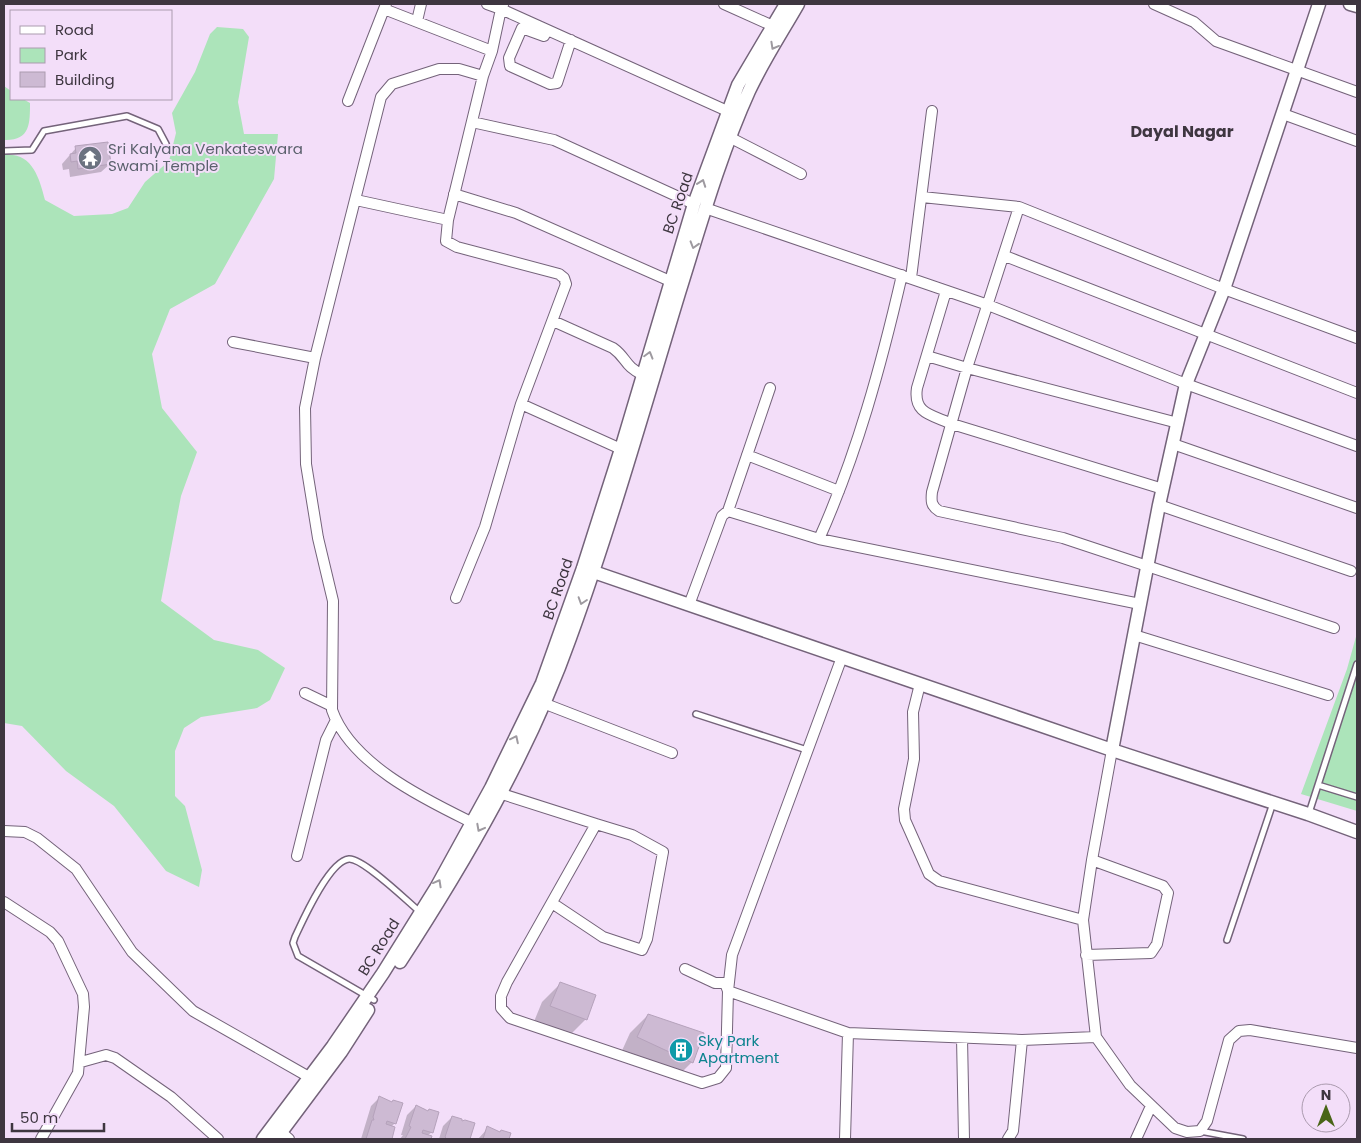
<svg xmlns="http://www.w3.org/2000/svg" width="1361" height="1143" font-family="Poppins,sans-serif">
<rect width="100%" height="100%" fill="#f3def9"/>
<path fill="#ace4ba" d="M217,27L243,29L249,37L238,102L244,134H278L274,179L215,284L170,309L152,354L162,408L197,452L181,496L161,601L214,640L258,650L285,668L270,700L257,708L201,717L184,728L175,751V796L185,806L202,870L199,887L166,871L114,806L66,771L22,726L4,723V155C32,152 39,177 45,200L74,216L112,214L128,208L145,182L169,161L176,133L172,113L195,72L210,34Z
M4,86L11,91V99H23L30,103C30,124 30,141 4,140Z
M1357,633V811L1301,794L1347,669Z"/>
<path fill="#0003" d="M76,148L110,164L101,172L70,177L69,169L63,170L62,164Z
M560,984L586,1019L568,1037L533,1024L542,1002Z
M648,1015L692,1062L674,1080L620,1055L630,1033Z
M380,1097L395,1123L391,1127L394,1128L391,1139H361L371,1106Z
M416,1106L425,1109L432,1132L427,1136L430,1137L429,1139H400L403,1135H401L407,1115Z
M452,1117L460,1123L473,1124L469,1139H439L443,1126Z
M488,1128L499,1133L509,1134L507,1139H478Z"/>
<path fill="#cdbad3" stroke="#b5a2bb" d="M108,142L111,164L78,169L77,161L71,162L70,154L76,153L75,146Z
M560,982L596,995L587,1020L550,1006Z
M648,1014L704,1033L693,1063L637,1037Z
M379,1096L392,1102L393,1100L403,1103L396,1124L387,1121L386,1124L395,1127L392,1139H366L372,1120H374L373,1117Z
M416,1105L428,1111L429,1109L439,1112L433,1133L423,1130L422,1133L432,1136L431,1139H405L411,1127L409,1126Z
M452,1116L462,1119V1121L465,1120L475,1123L470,1139H447L445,1137Z
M487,1126L500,1132L501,1130L511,1133L509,1139H483Z"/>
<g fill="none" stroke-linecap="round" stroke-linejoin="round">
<g stroke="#74637a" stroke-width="8">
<path id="service" d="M4,151L32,150L44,131L127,116L158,129L166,144
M696,714L807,750
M1318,785L1357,797
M1309,813L1357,664
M1227,940L1273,803
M374,1000L298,956L293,943L295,937C303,920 329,861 349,859C363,858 407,901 419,911
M1200,1131L1243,1139"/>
</g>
<g stroke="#74637a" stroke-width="12">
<path id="minor" d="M724,4L773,26
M1154,4L1194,22L1216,41L1357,92
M503,5L501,9L734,114
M384,9L492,51
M417,21L421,4
M547,30L544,36L522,28L509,58L510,66L550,84L557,83L571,40
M348,101L386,4
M1283,114L1357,141
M472,122L554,140L694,204
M731,138L801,174
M454,194L516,213L670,281
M922,197L1019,207L967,368L932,492C931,501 931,506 939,511L1063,538L1334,628
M356,200L448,220
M1019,207L1224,289L1357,338
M705,208L988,305L1186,384L1357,446
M1005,256L1357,393
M911,278L932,111
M946,291L917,388C913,414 932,415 952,424L1163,489
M553,321L613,348C627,358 624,366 643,375
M233,342L315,358
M927,356L967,368L1178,423
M521,404L621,449
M1173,444L1357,508
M747,455L839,491
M1159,505L1351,571
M728,511L770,388
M819,539L1140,604
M456,598L485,527L521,404L566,284L564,278L559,274L457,247L446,241L448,220L483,76
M689,605L722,516L728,511L819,539C857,454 881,366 902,275
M1134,635L1328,695
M920,684L913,712L914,759L904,809L905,820L929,874L939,881L1083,920
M305,693L332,706
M543,703L672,753
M1112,750L1092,860L1083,920L1096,1037L1130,1085L1175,1128L1187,1132L1200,1131L1207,1121L1229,1040L1239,1031L1250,1030L1357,1048
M499,793L596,824L507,982L501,996V1008L510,1018L702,1083L718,1078L726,1068L728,991L848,1033L1022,1040L1096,1037
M471,822C424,799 351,764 332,710L333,601L318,538L306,464L305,408L315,358L381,97L392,84L439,69H459L483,76L492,51L501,9L487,4
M4,831L25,832L37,838L76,869L132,952L193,1011L309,1077
M297,856L326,740L336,720
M4,902L50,932L58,941L83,994L84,1007L78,1073L41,1139
M552,903L603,937L642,950L647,939L663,852L632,835L596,824
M1086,955L1151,953L1157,944L1168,893L1163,886L1092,860
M685,969L715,983H725L728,991
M728,991L732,955L842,657
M962,1038L964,1139
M81,1062L106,1055L115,1058L171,1097L218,1139
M281,1132L289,1139
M845,1139L848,1033
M1008,1139L1013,1131L1022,1040
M1136,1139L1151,1106"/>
</g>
<g stroke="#74637a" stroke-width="15">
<path id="tertiary" d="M1350,4L1357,6
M585,569L1112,750L1308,814L1357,832
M1112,750L1159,505L1186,384L1224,289L1319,4
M400,962C465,862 530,751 570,638C611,525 644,408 679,293C700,226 720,155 749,91C763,61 782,32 798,4
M263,1139L333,1046L383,973L436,888L491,788L542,683L583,568L621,449L694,204L738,85L786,4
M276,1139L341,1052L368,1010"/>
</g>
<use href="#service" stroke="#fff" stroke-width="5"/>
<use href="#minor" stroke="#fff" stroke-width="10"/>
<use href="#tertiary" stroke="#fff" stroke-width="12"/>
</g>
<defs><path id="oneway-chevron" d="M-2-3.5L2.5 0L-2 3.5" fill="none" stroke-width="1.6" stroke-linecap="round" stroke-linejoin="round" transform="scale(1.25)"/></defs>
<g stroke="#9e9aa0">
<use href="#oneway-chevron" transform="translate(774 46) rotate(119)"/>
<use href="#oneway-chevron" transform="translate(702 183) rotate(-70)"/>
<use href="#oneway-chevron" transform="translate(694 245) rotate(107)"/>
<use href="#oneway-chevron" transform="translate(649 355) rotate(-74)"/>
<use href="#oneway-chevron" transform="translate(582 601) rotate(108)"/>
<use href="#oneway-chevron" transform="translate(515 739) rotate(-64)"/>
<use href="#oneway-chevron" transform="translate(480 828) rotate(118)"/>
<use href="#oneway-chevron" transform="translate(438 883) rotate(-61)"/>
</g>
<defs>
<g id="temple-disc" transform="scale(1.25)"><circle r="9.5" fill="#6b7280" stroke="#f3def9"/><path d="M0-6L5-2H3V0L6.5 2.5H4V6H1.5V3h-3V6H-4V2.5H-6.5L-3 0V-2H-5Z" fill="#fff"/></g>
<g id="building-disc" transform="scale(1.25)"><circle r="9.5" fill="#0f9aa8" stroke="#f3def9"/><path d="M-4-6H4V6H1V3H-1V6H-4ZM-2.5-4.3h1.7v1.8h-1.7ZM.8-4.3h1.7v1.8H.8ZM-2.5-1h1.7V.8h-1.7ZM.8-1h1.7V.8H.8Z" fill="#fff"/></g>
</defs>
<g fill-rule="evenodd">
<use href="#temple-disc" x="90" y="158"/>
<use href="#building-disc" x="681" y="1050"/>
</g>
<g text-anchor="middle" stroke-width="4" stroke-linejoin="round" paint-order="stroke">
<g font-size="15" fill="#5b616d" stroke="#f3def9" text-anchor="start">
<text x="108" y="154">Sri Kalyana Venkateswara<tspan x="108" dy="17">Swami Temple</tspan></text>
</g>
<g font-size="15" fill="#3e3640" stroke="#f3def9">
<text transform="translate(678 203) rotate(-71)" y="5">BC Road</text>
<text transform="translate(558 589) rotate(-71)" y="5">BC Road</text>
<text transform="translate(379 947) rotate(-58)" y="5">BC Road</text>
</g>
<g font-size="15" fill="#0d838f" stroke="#f3def9" text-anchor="start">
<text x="698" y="1046">Sky Park<tspan x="698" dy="17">Apartment</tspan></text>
</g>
<g font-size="16" font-weight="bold" fill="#3e3640" stroke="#f3def9">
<text x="1182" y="137">Dayal Nagar</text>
</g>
</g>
<rect width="1361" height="1143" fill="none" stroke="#3e3640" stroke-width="10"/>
<rect x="10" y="10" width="162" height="90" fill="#f3def9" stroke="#ab9baf"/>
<rect x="20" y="26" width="25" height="8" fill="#ffffff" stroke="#ab9baf"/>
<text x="55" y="35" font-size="15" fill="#3e3640">Road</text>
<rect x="20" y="48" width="25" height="15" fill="#ace4ba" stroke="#ab9baf"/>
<text x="55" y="60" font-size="15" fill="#3e3640">Park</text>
<rect x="20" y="72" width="25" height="15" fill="#cdbad3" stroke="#ab9baf"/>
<text x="55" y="85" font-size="15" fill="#3e3640">Building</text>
<g transform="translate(1326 1108)"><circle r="24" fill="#f3def9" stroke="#ab9baf"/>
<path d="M0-4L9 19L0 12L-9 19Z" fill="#496518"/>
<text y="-8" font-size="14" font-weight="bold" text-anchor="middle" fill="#3e3640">N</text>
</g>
<path d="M12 1123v8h92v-8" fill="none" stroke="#3e3640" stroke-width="2.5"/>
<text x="20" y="1123" font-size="15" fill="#3e3640" stroke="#f3def9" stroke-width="4" paint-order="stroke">50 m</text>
</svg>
